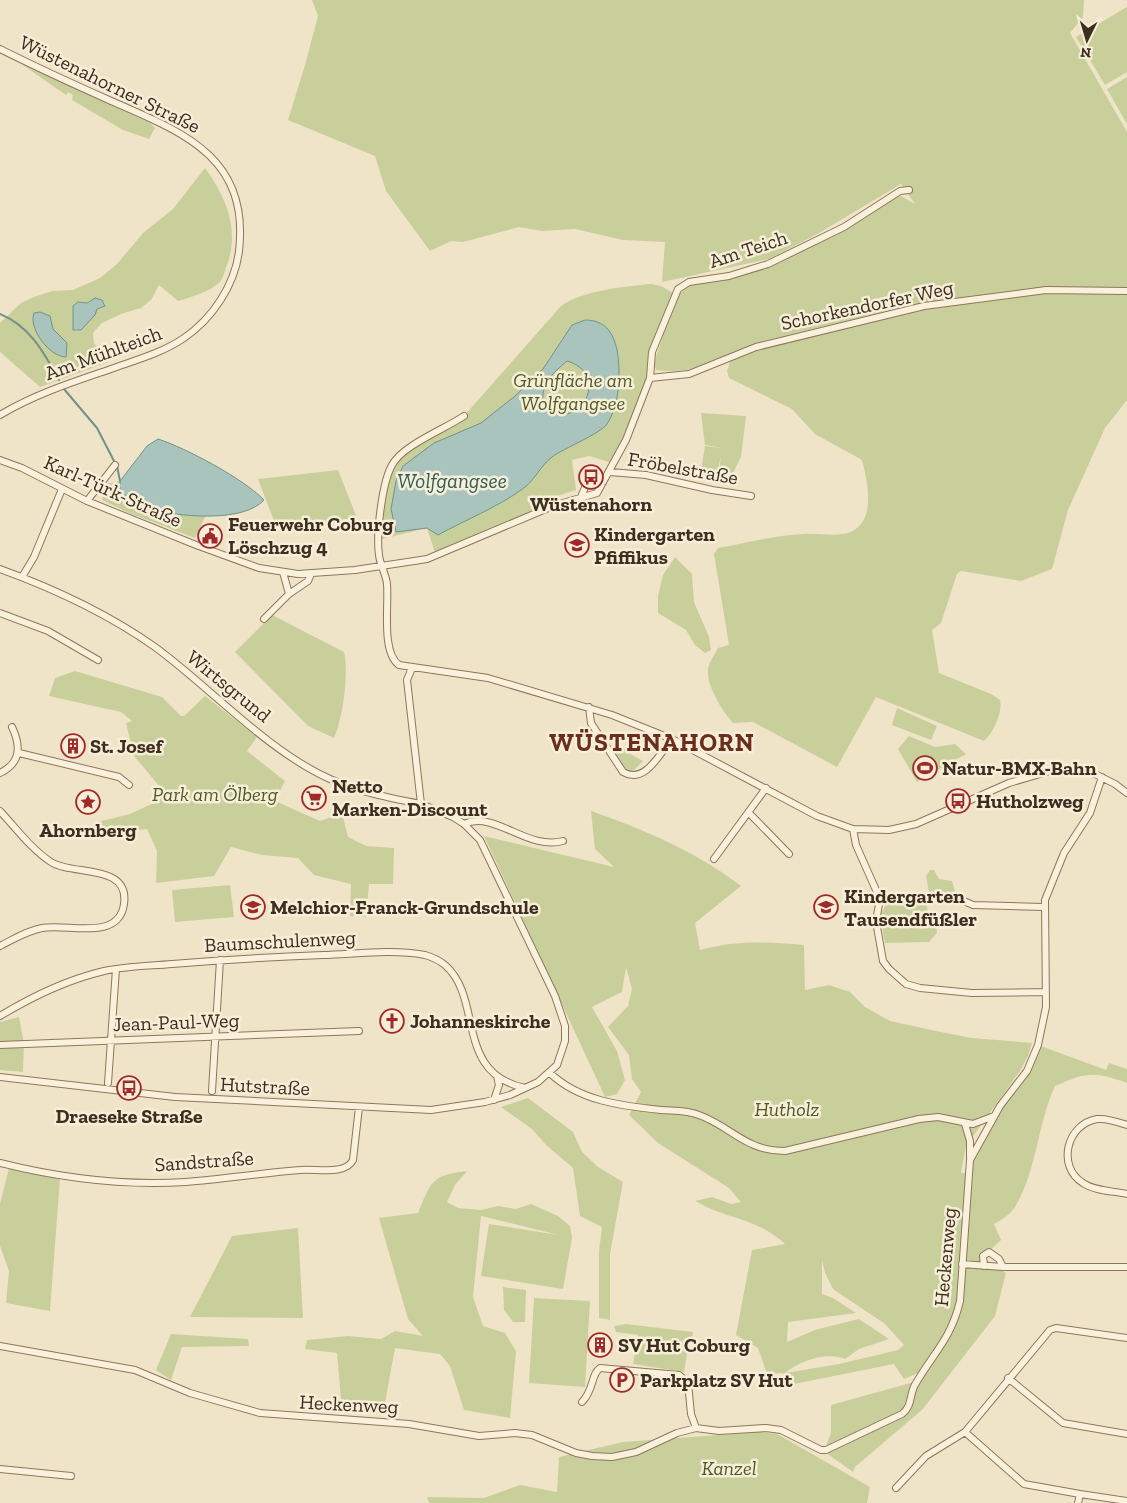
<svg xmlns="http://www.w3.org/2000/svg" width="1127" height="1503" font-family="'Zilla Slab',serif">
<rect width="100%" height="100%" fill="#f0e4c8"/>
<path fill="#c9cf9b" fill-rule="evenodd" d="M312,0H1084L1083,17L1070,33L1127,132V400L1105,428L1068,510L1052,569L1021,581L961,571L957,574L941,623L932,630L939,673L991,694L1000,700C1003,712 993,734 984,741L876,697L837,767L753,722L733,723C722,711 706,685 708,669C709,662 715,654 718,648L729,645L714,554L718,548C746,543 776,535 804,534C817,533 830,536 843,534C878,528 868,484 862,460L815,434L792,409L729,378L727,371L731,359L755,349L922,304C867,316 810,328 755,346C722,357 693,376 656,370L654,363L675,299L686,287L769,266L796,254L899,195L915,204L901,184L819,233L769,259L662,282L665,242L623,240L575,229L542,231L519,227L463,242L451,241L430,251L386,191L375,156L288,120L305,65L318,16Z
M1127,7V72L1105,85L1076,37Z
M23,65L150,123L155,128L149,139L123,130L72,100L73,95L68,92L66,95Z
M1127,77V124L1107,89Z
M205,168C226,197 240,229 227,265C225,270 223,279 220,282C209,292 192,297 178,301L159,285L151,300L141,308L121,314L102,323L93,333L94,343L108,362L40,387L0,352V323L21,303L34,297L52,291L73,290L100,278L117,264L143,233L173,209ZM92,299L105,303V306L97,309L77,331L73,330V306L87,303Z
M651,284L661,286L675,294L652,352L650,378L618,458L609,462L589,456L572,460L576,490L554,497L553,506L436,556L427,528L382,539C385,510 381,472 406,451C418,441 446,431 462,422L464,416L561,306C584,290 622,287 651,284Z
M701,413L746,416L741,457L729,481L718,480L721,455L716,480L700,477L705,446L722,448L705,445Z
M338,470L357,518L276,526L258,479Z
M120,481V492L180,514L206,515L195,538L129,513L102,500L105,484Z
M675,557L692,574L694,602L709,637L711,650L705,653L695,645L686,630L658,613V596L663,575Z
M272,615L344,652C349,671 343,719 334,738L308,726L235,652Z
M75,671L162,697L181,716H184L205,696L257,737L247,751L285,781L275,801L320,821L332,817H343L348,837L366,846L394,848L393,884H369L366,917L350,916L351,884L314,875L298,858L262,855L231,847L214,876L156,883L157,851L147,829L94,835V823L130,814L158,801L161,788L134,756L126,723L132,721L121,712L49,696L55,678Z
M897,708L937,726L931,740L892,725Z
M909,736L935,747L955,744L966,754L917,782L898,749Z
M626,748L632,755L643,761L633,771H627L614,754Z
M591,811C643,829 697,852 741,886L695,923L700,950C739,940 764,942 804,945L805,990L829,985L850,992L865,1007L890,1021L936,1031L972,1038L1032,1043L1028,1056L1020,1071L966,1146L961,1173H967C973,1138 1002,1109 1021,1080C1028,1070 1033,1057 1038,1045L1106,1070L1109,1063L1127,1069V1083C1094,1071 1087,1072 1055,1086C1037,1125 1037,1171 1015,1207C1011,1214 1001,1220 994,1224L1001,1240L987,1253L984,1266L962,1264L960,1301L934,1361L949,1339L957,1321L966,1268L999,1269L1006,1273L995,1316L922,1410L855,1467L853,1472L822,1450L902,1414L920,1377L918,1373L904,1379L894,1364L789,1385L783,1373L767,1374L758,1348L736,1335L752,1250L785,1244C758,1218 725,1219 695,1201L712,1197L731,1204L741,1202L729,1188L658,1143L629,1115L641,1092L632,1079L629,1055L608,1027L628,1006L632,989L626,967L622,992L592,1007L617,1051L625,1080L617,1094L605,1097L484,836L614,867L595,849ZM822,1260L825,1273L833,1289L885,1324L904,1345L898,1350L839,1364L785,1373C799,1361 827,1351 845,1359L859,1349L889,1339L859,1319L815,1330L787,1342L788,1322L856,1313L833,1298L822,1294Z
M930,870H934L939,879L952,881L955,891L952,893L929,892L926,876Z
M230,885L234,917L175,922L172,890Z
M887,903L927,904L928,920L936,926L937,933L929,942L885,943L880,916Z
M19,1017L24,1044L23,1072L0,1070V1022Z
M528,1098L573,1132L582,1152L598,1167L623,1182L610,1254V1320L599,1318V1251L602,1227L580,1216L573,1168L546,1145L532,1129L501,1107Z
M9,1168L60,1179L50,1311L6,1303L9,1271L0,1246V1204Z
M467,1171L455,1185L447,1202L458,1208L481,1210L498,1206L516,1209L531,1204L558,1216L570,1226L572,1238L563,1289L481,1276L489,1224L559,1235L481,1216L473,1297L483,1326L505,1333L516,1351L510,1418L464,1410L450,1366L440,1354L395,1348L383,1414L342,1411L337,1353L305,1349L307,1340L348,1336L381,1339L395,1331L423,1336L408,1319L379,1218L418,1213C431,1182 431,1175 467,1171Z
M298,1228L303,1318L190,1317L232,1236Z
M503,1287L526,1290L525,1322H513L504,1310Z
M534,1298L590,1301L585,1387L529,1383Z
M626,1324L693,1332L692,1342L689,1343L684,1372L633,1364L638,1335L616,1332L614,1326Z
M171,1334L248,1339L249,1346L182,1347L171,1380L156,1370Z
M914,1382L902,1410L838,1443L826,1446L831,1433V1405Z
M760,1432L777,1434L870,1487L867,1503H429L427,1497L484,1498L520,1485L557,1492L559,1457L623,1442Z"/>
<path fill="#a9c4bc" stroke="#6f938a" fill-rule="evenodd" d="M95,298L102,300L105,306L97,309L95,315L81,330H73V306L78,302L87,303Z
M40,312L50,316L53,329L67,343L66,357C50,357 28,329 34,313Z
M585,320C604,320 613,331 617,350C621,372 620,404 607,424C600,434 564,448 552,457C540,466 534,482 521,490C496,508 465,520 438,535L427,528L396,532L391,509L396,481L403,466L434,443L481,423L515,396L543,369L572,325ZM567,361C614,375 576,438 543,404C541,383 552,374 567,361Z
M158,439C186,448 244,479 264,500C244,522 185,517 159,511C144,507 133,500 120,492V481L147,446Z"/>
<g fill="none" stroke-linecap="round" stroke-linejoin="round">
<path stroke="#6f938a" stroke-width="2" d="M0,314C31,327 44,353 59,380
M64,389L97,428L114,461
M117,466L120,481"/>
<g stroke="#8d765c" stroke-width="8">
<path id="street" d="M0,49C36,67 73,84 109,100C182,132 250,156 239,251C235,285 212,319 184,338C162,353 136,360 111,369C73,382 35,394 0,415
M650,378L689,374L756,347L924,306L1046,290L1127,291
M464,416C443,430 403,445 392,465C382,483 376,534 379,555C380,565 386,574 387,584C389,605 381,652 399,665L488,678L612,715L672,739L817,816L853,829L889,830L916,824L1009,783L1057,769H1071L1093,773L1115,784L1127,793
M0,460L22,468L87,501L196,545L259,568L298,574L355,570L427,559L553,506L597,493L626,440L650,378L652,352L678,289L689,282L729,276L768,264L844,227L900,191L909,190
M610,472L646,475L712,490L751,496
M581,497L586,485L603,482
M87,501L115,465
M0,569C55,589 107,613 155,647C211,688 267,751 330,779C359,792 390,798 421,804
M283,572L289,594
M22,577L34,557L62,489
M0,613L48,631L98,660
M264,619L289,594L308,581L311,574
M589,707L591,723L623,772C645,785 660,753 672,739
M19,753L119,777L129,785
M0,773C21,763 21,746 12,727
M0,811C16,828 31,849 51,862C72,876 130,863 124,904C119,942 67,923 42,928C26,931 14,939 0,946
M749,813L789,854
M464,824C495,810 527,851 563,841
M853,829L856,845L880,899L876,921L883,961L889,969L906,984L920,988L972,993L1046,992
M714,859L766,788
M880,899H959L973,905L1044,907
M0,1016C33,996 66,980 104,971C126,966 149,966 172,964C222,960 272,957 323,955C356,954 392,949 425,955C432,957 440,961 445,965C484,999 454,1073 525,1088
M0,1045L359,1031
M550,1073C579,1101 622,1106 661,1110C673,1111 687,1110 699,1115C732,1127 745,1151 785,1151L919,1119L938,1117L973,1124L994,1116
M0,1077L175,1097L431,1110L485,1102L510,1095L538,1082L557,1065L565,1041V1026L555,996L480,840L464,824L453,817L421,804L407,680L412,668
M108,1083L116,969
M212,1091L220,960
M494,1100L499,1085L497,1076
M965,1124L970,1141V1157
M1127,1125C1118,1122 1107,1118 1097,1119C1067,1124 1056,1166 1083,1183C1095,1191 1113,1191 1127,1194
M0,1163C60,1178 124,1186 186,1182C224,1179 262,1173 300,1170C315,1168 345,1176 353,1160L359,1107
M962,1264L1003,1267H1127
M984,1266L983,1256L989,1252L999,1259L1003,1267
M0,1346L135,1370L190,1393L260,1413L409,1424L479,1436L515,1433L532,1435L576,1453L592,1456L612,1457L636,1452L677,1433L696,1428L719,1431L766,1428L781,1430L821,1450H826L902,1414C913,1406 909,1393 916,1383C934,1352 951,1339 960,1301L970,1160L1000,1106L1027,1071L1038,1045L1046,1007L1045,900L1064,853L1090,813L1102,777
M1008,1378L1063,1423L1127,1434
M582,1402C594,1390 591,1374 600,1368L679,1375L688,1383L691,1414L696,1428
M965,1432L1050,1330L1056,1328L1127,1338
M0,1469L71,1476
M896,1488L926,1456L965,1432L1024,1484L1080,1494
M1078,1503L1080,1494L1127,1501"/>
</g>
<use href="#street" stroke="#faf1dc" stroke-width="6"/>
</g>
<defs>
<g id="bus-ring" transform="scale(1.25)"><circle r="9.5" fill="#f7eed8" stroke="#9e2a2b" stroke-width="1.5"/><path d="M-5-6H5V4H4V6H2V4H-2V6H-4V4H-5ZM-3.5-4V0h7V-4ZM-3.5 1.2v1.5H-2V1.2ZM2 1.2v1.5H3.5V1.2Z" fill="#9e2a2b"/></g>
<g id="civic-ring" transform="scale(1.25)"><circle r="9.5" fill="#f7eed8" stroke="#9e2a2b" stroke-width="1.5"/><path d="M-.6-6.5H3V-4.5H.6V-3L4-1V1h2V6H-6V1h2V-1L-.6-3ZM-1.2 2.5V6h2.4V2.5Z" fill="#9e2a2b"/></g>
<g id="school-ring" transform="scale(1.25)"><circle r="9.5" fill="#f7eed8" stroke="#9e2a2b" stroke-width="1.5"/><path d="M0-5L7-2L0 1L-7-2ZM-4 1L0 2.5L4 1V4Q0 6-4 4Z" fill="#9e2a2b"/></g>
<g id="building-ring" transform="scale(1.25)"><circle r="9.5" fill="#f7eed8" stroke="#9e2a2b" stroke-width="1.5"/><path d="M-4-6H4V6H1V3H-1V6H-4ZM-2.5-4.3h1.7v1.8h-1.7ZM.8-4.3h1.7v1.8H.8ZM-2.5-1h1.7V.8h-1.7ZM.8-1h1.7V.8H.8Z" fill="#9e2a2b"/></g>
<g id="stadium-ring" transform="scale(1.25)"><circle r="9.5" fill="#f7eed8" stroke="#9e2a2b" stroke-width="1.5"/><path d="M0-5a6.5 5 0 1 0 0 10a6.5 5 0 1 0 0-10ZM-3.5-1.8h7v3.6h-7Z" fill="#9e2a2b"/></g>
<g id="supermarket-ring" transform="scale(1.25)"><circle r="9.5" fill="#f7eed8" stroke="#9e2a2b" stroke-width="1.5"/><path d="M-6-5.5h2.5l.6 2H6L4.5 2H-2.5L-4.4-4H-6ZM-1.5 3.2a1.3 1.3 0 1 0 .1 0ZM3 3.2a1.3 1.3 0 1 0 .1 0Z" fill="#9e2a2b"/></g>
<g id="sight-ring" transform="scale(1.25)"><circle r="9.5" fill="#f7eed8" stroke="#9e2a2b" stroke-width="1.5"/><path d="M0-6L1.8-2.2L6-1.7L2.9 1.2L3.7 5.4L0 3.3L-3.7 5.4L-2.9 1.2L-6-1.7L-1.8-2.2Z" fill="#9e2a2b"/></g>
<g id="church-ring" transform="scale(1.25)"><circle r="9.5" fill="#f7eed8" stroke="#9e2a2b" stroke-width="1.5"/><path d="M-1.2-6h2.4v3.5h3.3v2.4h-3.3V6h-2.4V-.1h-3.3v-2.4h3.3Z" fill="#9e2a2b"/></g>
<g id="parking-ring" transform="scale(1.25)"><circle r="9.5" fill="#f7eed8" stroke="#9e2a2b" stroke-width="1.5"/><path d="M-3.5-5.5H1a3.5 3.5 0 0 1 0 7H-1V5.5H-3.5ZM-1-3.4V-.6H.8a1.4 1.4 0 0 0 0-2.8Z" fill="#9e2a2b"/></g>
</defs>
<g fill-rule="evenodd">
<use href="#bus-ring" x="591" y="477"/>
<use href="#civic-ring" x="210" y="536"/>
<use href="#school-ring" x="577" y="545"/>
<use href="#building-ring" x="73" y="746"/>
<use href="#stadium-ring" x="925" y="768"/>
<use href="#supermarket-ring" x="314" y="798"/>
<use href="#bus-ring" x="958" y="801"/>
<use href="#sight-ring" x="88" y="802"/>
<use href="#school-ring" x="253" y="907"/>
<use href="#school-ring" x="826" y="907"/>
<use href="#church-ring" x="392" y="1021"/>
<use href="#bus-ring" x="129" y="1088"/>
<use href="#building-ring" x="600" y="1345"/>
<use href="#parking-ring" x="622" y="1380"/>
</g>
<g text-anchor="middle" stroke-width="5" stroke-linejoin="round" paint-order="stroke">
<g font-size="20" fill="#3d2e20" stroke="#f7eed8">
<text transform="translate(110 84) rotate(26)" y="7">Wüstenahorner Straße</text>
<text transform="translate(748 249) rotate(-18)" y="7">Am Teich</text>
<text transform="translate(867 305) rotate(-12)" y="7">Schorkendorfer Weg</text>
<text transform="translate(103 353) rotate(-20)" y="7">Am Mühlteich</text>
<text transform="translate(683 468) rotate(10)" y="7">Fröbelstraße</text>
<text transform="translate(113 491) rotate(24)" y="7">Karl-Türk-Straße</text>
<text transform="translate(229 686) rotate(39)" y="7">Wirtsgrund</text>
<text transform="translate(280 941) rotate(-3)" y="7">Baumschulenweg</text>
<text transform="translate(176 1022) rotate(-2)" y="7">Jean-Paul-Weg</text>
<text transform="translate(265 1086) rotate(3)" y="7">Hutstraße</text>
<text transform="translate(204 1161) rotate(-4)" y="7">Sandstraße</text>
<text transform="translate(945 1257) rotate(-85)" y="7">Heckenweg</text>
<text transform="translate(349 1404) rotate(3)" y="7">Heckenweg</text>
</g>
<g font-size="20" font-style="italic" fill="#4d5a26" stroke="#f7eed8">
<text x="573" y="387">Grünfläche am<tspan x="573" dy="23">Wolfgangsee</tspan></text>
<text x="215" y="801">Park am Ölberg</text>
<text x="787" y="1116">Hutholz</text>
<text x="729" y="1475">Kanzel</text>
</g>
<g font-size="20" font-weight="bold" fill="#3d2e20" stroke="#f7eed8" text-anchor="start">
<text x="591" y="511" text-anchor="middle">Wüstenahorn</text>
<text x="228" y="531">Feuerwehr Coburg<tspan x="228" dy="23">Löschzug 4</tspan></text>
<text x="594" y="541">Kindergarten<tspan x="594" dy="23">Pfiffikus</tspan></text>
<text x="90" y="753">St. Josef</text>
<text x="942" y="775">Natur-BMX-Bahn</text>
<text x="332" y="793">Netto<tspan x="332" dy="23">Marken-Discount</tspan></text>
<text x="976" y="808">Hutholzweg</text>
<text x="88" y="837" text-anchor="middle">Ahornberg</text>
<text x="844" y="903">Kindergarten<tspan x="844" dy="23">Tausendfüßler</tspan></text>
<text x="270" y="914">Melchior-Franck-Grundschule</text>
<text x="410" y="1028">Johanneskirche</text>
<text x="129" y="1123" text-anchor="middle">Draeseke Straße</text>
<text x="618" y="1352">SV Hut Coburg</text>
<text x="640" y="1387">Parkplatz SV Hut</text>
</g>
<g font-size="21" font-style="italic" fill="#2f5d5a" stroke="#f7eed8">
<text x="452" y="488">Wolfgangsee</text>
</g>
<g font-size="25" font-weight="bold" letter-spacing="1" fill="#6b2e1e" stroke="#f7eed8">
<text x="652" y="751">WÜSTENAHORN</text>
</g>
</g>
<g transform="translate(1087 40) rotate(185)" stroke="#f7eed8" stroke-width="4" paint-order="stroke">
<path d="M0-4L9 19L0 12L-9 19Z" fill="#3d2e20"/>
<text y="-8" font-size="14" font-weight="bold" text-anchor="middle" fill="#3d2e20">N</text>
</g>
</svg>
